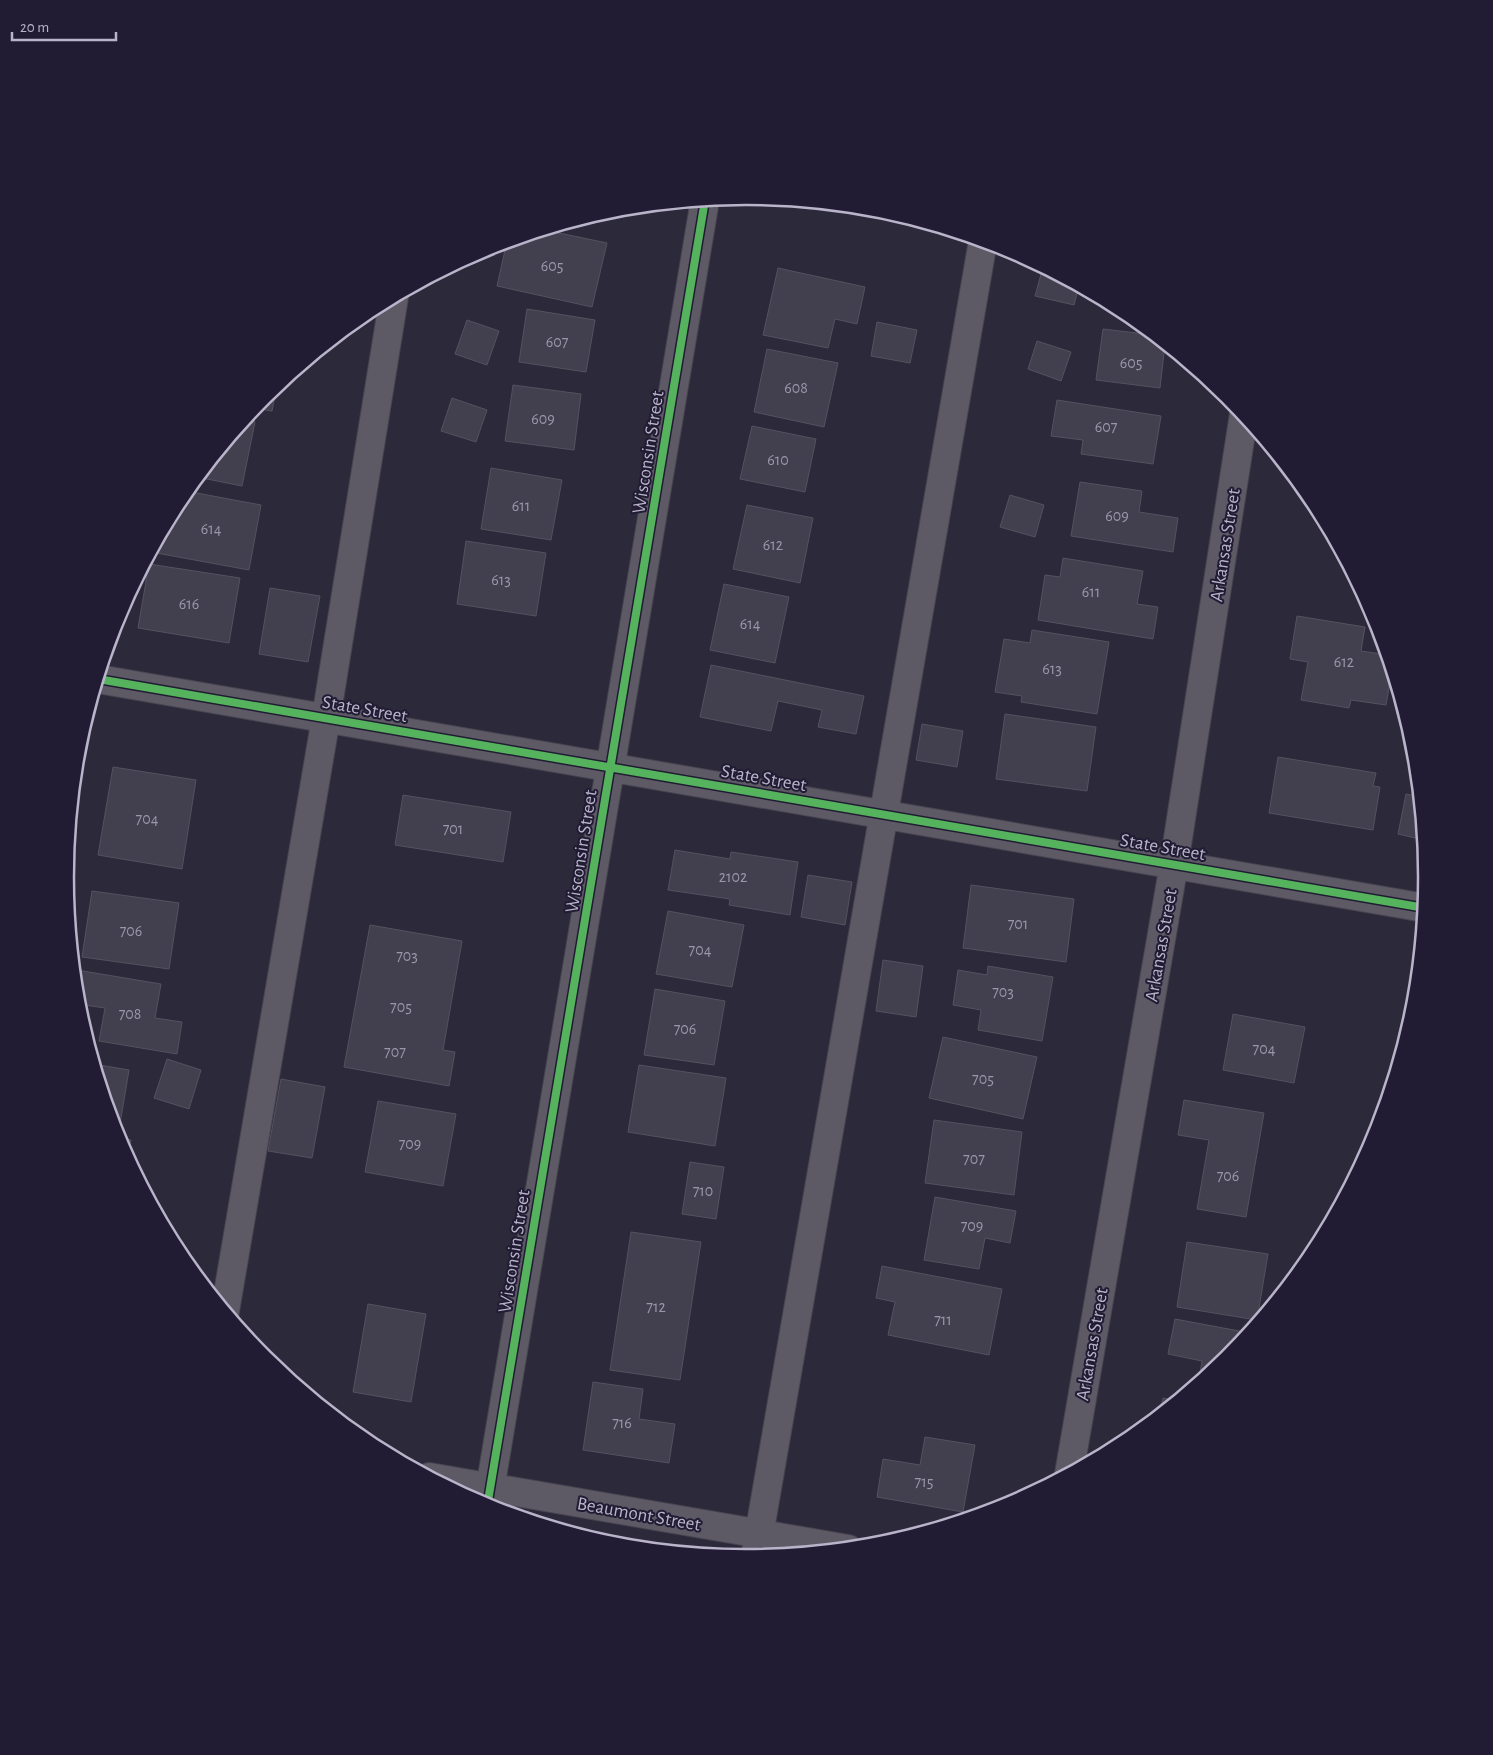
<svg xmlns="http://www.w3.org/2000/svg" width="1493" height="1755" font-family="'Alegreya Sans',sans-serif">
<rect width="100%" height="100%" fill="#2c293a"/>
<path fill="#42404e" stroke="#555160" d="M545,230L607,243L592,307L497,286L507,241Z
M1043,267L1079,286L1074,305L1035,296Z
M778,268L865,287L857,324L835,319L828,348L763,335Z
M527,309L595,320L586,372L519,362Z
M467,320L499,331L487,365L455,354Z
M877,322L917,330L910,363L871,356Z
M1103,329L1154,335L1165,344L1160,388L1096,380Z
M1037,341L1071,352L1061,381L1028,369Z
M767,349L838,363L824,427L754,412Z
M513,385L581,394L574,450L505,441Z
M277,386L272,411L255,408L265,395Z
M452,398L487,410L476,442L441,431Z
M1057,400L1161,416L1153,464L1081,454L1083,440L1051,436Z
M245,420L255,422L242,486L197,477Z
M752,426L816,439L805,492L740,479Z
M491,468L562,480L551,540L481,529Z
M1080,482L1142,491L1139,512L1178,518L1173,552L1071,536Z
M186,491L261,505L249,570L151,552L180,499Z
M1010,495L1044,505L1035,537L1000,527Z
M747,505L813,518L800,583L733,569Z
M466,541L546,553L536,616L457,604Z
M1063,558L1143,571L1137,604L1158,607L1153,639L1038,620L1045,575L1060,577Z
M149,564L240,578L229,643L138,628Z
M724,584L789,597L775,663L710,650Z
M270,588L320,596L308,662L259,654Z
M1297,616L1365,627L1361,651L1388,655L1392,670L1386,705L1351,700L1349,708L1301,700L1308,662L1290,659Z
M1032,630L1109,642L1097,714L1021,702L1022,696L995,692L1004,639L1030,643Z
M711,665L864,696L856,734L818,727L822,710L778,701L771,731L700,717Z
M1005,714L1096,727L1087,791L996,779Z
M922,724L963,731L957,767L916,760Z
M1278,757L1376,773L1373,786L1380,787L1373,830L1269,813Z
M113,767L196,780L182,869L98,855Z
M1406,794L1420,797L1424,840L1398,834Z
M403,795L511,812L503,862L395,845Z
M675,850L730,859L731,852L798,862L790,915L729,905L730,899L668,890Z
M808,875L852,882L845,925L801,917Z
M971,885L1074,899L1066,962L963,948Z
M92,891L179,903L169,969L82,957Z
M668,911L744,925L732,987L656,974Z
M370,925L462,941L443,1050L455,1052L449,1086L344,1067Z
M883,960L923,966L916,1017L876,1011Z
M988,966L1053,977L1042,1041L978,1030L981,1010L953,1005L958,970L987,975Z
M77,970L161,984L155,1018L182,1022L177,1054L99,1041L105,1008L77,1004L75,980Z
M655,989L725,1001L714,1065L644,1055Z
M1233,1014L1305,1027L1294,1083L1223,1070Z
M943,1037L1037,1057L1023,1119L929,1098Z
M167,1059L201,1070L189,1109L154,1098Z
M94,1064L129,1070L120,1124L112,1122Z
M639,1065L726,1078L715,1146L628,1132Z
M281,1079L325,1087L312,1158L268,1151Z
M1184,1100L1264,1113L1246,1217L1197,1209L1209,1140L1178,1135Z
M378,1101L456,1114L443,1186L365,1172Z
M934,1120L1022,1132L1014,1195L925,1183Z
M116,1137L131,1140L127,1157L117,1138Z
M690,1162L724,1167L716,1219L682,1214Z
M935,1197L1016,1211L1010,1243L985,1238L979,1269L924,1260Z
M631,1232L701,1242L680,1380L610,1370Z
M1187,1242L1268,1254L1257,1320L1177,1307Z
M882,1266L1002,1289L989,1355L888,1335L895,1302L876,1298Z
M368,1304L426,1314L411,1402L353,1392Z
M1175,1319L1250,1333L1228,1360L1198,1385L1202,1361L1168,1354Z
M593,1382L643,1389L639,1419L675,1424L669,1463L583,1450Z
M1163,1398L1178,1401L1160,1415Z
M925,1437L975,1445L963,1512L877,1497L883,1459L920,1465Z"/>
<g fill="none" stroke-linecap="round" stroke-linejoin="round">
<g stroke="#474450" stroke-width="30">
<path id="minor" d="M98,679L1425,908
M225,1311L326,718L394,297
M1069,1474L1174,864L1244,414
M429,1477L848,1549
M487,1507L705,200
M755,1558L983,241"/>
</g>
<use href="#minor" stroke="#5d5a66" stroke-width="28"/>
<g stroke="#211c34" stroke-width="11">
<path id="cycleway" d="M98,679L1425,908
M487,1507L705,200"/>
</g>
<use href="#cycleway" stroke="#56b35d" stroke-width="8"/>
</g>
<g text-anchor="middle" stroke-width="4" stroke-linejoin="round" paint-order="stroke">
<g font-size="16" fill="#9b97ab">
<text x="552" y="271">605</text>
<text x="557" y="347">607</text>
<text x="1131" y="368">605</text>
<text x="796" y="393">608</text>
<text x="543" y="424">609</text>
<text x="1106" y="432">607</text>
<text x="778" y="465">610</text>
<text x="521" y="511">611</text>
<text x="1117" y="521">609</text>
<text x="211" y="534">614</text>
<text x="773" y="550">612</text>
<text x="501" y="585">613</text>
<text x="1091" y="597">611</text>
<text x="189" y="609">616</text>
<text x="750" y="629">614</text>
<text x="1344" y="667">612</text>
<text x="1052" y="674">613</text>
<text x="147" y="824">704</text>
<text x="453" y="834">701</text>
<text x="733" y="882">2102</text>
<text x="1018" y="929">701</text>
<text x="131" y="936">706</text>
<text x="700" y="955">704</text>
<text x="407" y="961">703</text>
<text x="1003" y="997">703</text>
<text x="401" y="1012">705</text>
<text x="130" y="1019">708</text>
<text x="685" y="1034">706</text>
<text x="1264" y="1054">704</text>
<text x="395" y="1057">707</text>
<text x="983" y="1084">705</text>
<text x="410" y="1149">709</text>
<text x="974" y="1164">707</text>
<text x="1228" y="1181">706</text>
<text x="703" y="1196">710</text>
<text x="972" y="1231">709</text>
<text x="656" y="1312">712</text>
<text x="943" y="1325">711</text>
<text x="622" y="1428">716</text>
<text x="924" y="1487">715</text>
</g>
<g font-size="19" fill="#b9b4ca" stroke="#211c34">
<text transform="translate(647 452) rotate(-81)" y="7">Wisconsin Street</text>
<text transform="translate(1224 545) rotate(-81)" y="7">Arkansas Street</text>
<text transform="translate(365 708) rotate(10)" y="7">State Street</text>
<text transform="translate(764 777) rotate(10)" y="7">State Street</text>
<text transform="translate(1163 846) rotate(10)" y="7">State Street</text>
<text transform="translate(580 851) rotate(-81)" y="7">Wisconsin Street</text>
<text transform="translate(1160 945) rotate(-80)" y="7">Arkansas Street</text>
<text transform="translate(513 1251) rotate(-81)" y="7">Wisconsin Street</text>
<text transform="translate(1091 1344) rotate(-80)" y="7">Arkansas Street</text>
<text transform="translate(639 1513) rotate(10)" y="7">Beaumont Street</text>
</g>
</g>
<path d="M0 0H1493V1755H0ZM74 877a672 672 0 1 1 1344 0a672 672 0 1 1-1344 0Z" fill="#211c34" fill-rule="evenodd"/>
<path fill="none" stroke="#b9b4ca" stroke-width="2.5" d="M74 877a672 672 0 1 1 1344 0a672 672 0 1 1-1344 0Z"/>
<path d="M12 32v8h104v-8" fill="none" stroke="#b9b4ca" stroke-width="2.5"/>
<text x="20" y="32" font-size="15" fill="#b9b4ca" stroke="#211c34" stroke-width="4" paint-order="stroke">20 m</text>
</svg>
